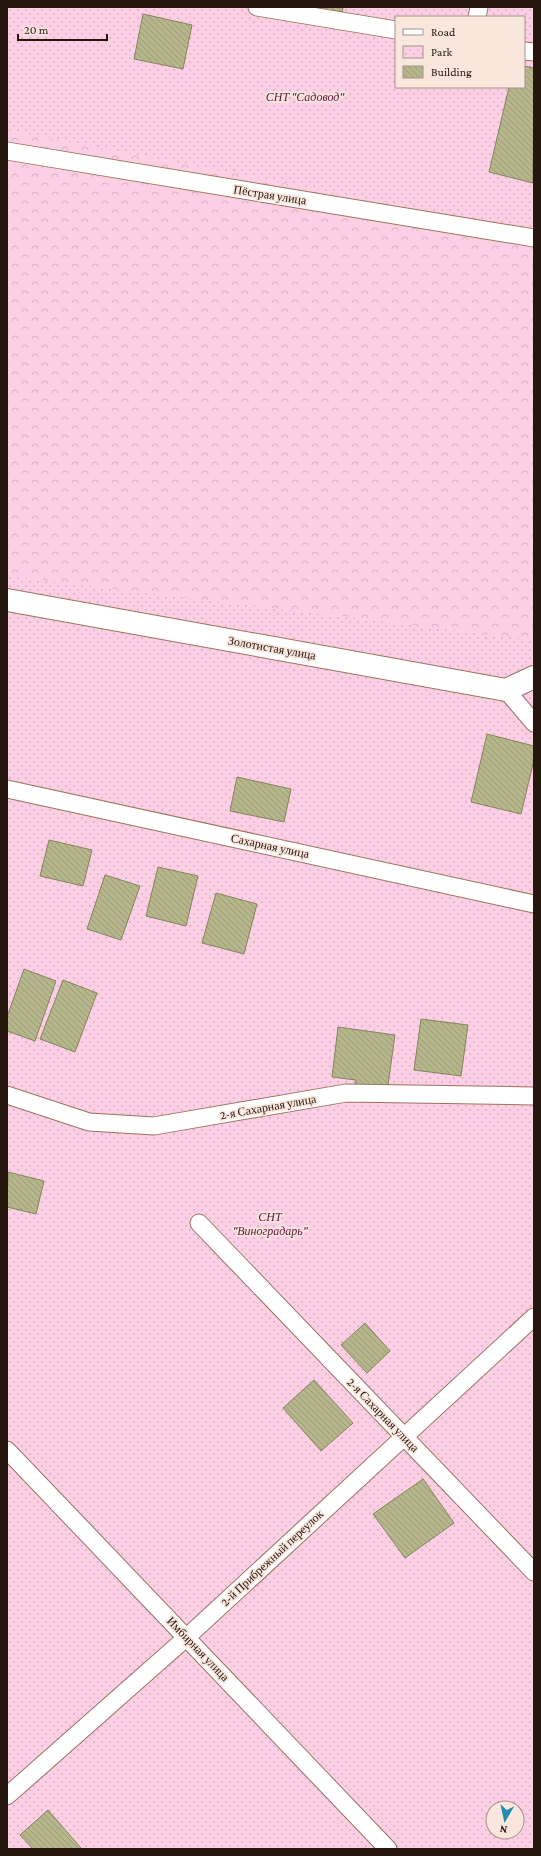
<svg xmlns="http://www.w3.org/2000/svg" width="541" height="1856" font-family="'Crimson Pro',serif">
<defs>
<pattern id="forest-crowns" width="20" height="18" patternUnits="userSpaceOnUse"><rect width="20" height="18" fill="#fccfe4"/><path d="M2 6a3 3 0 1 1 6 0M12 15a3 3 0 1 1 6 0" fill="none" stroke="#d8b1c2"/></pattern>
<pattern id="park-dots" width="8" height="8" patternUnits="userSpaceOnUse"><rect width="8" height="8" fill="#fccfe4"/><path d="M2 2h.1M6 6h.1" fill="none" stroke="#d8b1c2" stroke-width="1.8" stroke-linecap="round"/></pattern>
<pattern id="building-back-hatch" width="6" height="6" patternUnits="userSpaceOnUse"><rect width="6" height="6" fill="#b6b68c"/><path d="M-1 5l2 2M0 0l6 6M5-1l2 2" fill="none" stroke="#9c9c78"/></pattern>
</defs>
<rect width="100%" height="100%" fill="#f9e7de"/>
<path fill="url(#forest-crowns)" d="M7,130L534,231V640L7,576Z"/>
<path fill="url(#park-dots)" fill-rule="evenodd" d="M7,7H534V231L7,130ZM396,17H524V87H396Z
M7,576L534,640V1849H7ZM493,1808H517V1832H493Z"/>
<path fill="url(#building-back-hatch)" stroke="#84845c" d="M300,7H343L342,14Z
M143,14L192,25L183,69L134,59Z
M524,66L534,68L533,183L489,172L509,87H524Z
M487,734L534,746V760L521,814L471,802Z
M237,777L291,789L284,822L230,811Z
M49,840L92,850L83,886L40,876Z
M158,867L198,876L186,926L146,916Z
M105,875L140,886L121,940L87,929Z
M216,893L257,904L244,954L202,943Z
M24,969L56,981L35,1041L7,1031V1017Z
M63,980L97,993L75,1052L40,1039Z
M421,1019L468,1025L461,1076L414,1070Z
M338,1027L395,1035L387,1092L355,1087L356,1080L332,1077Z
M8,1172L44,1181L36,1214L7,1207Z
M365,1323L390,1351L367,1373L341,1345Z
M314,1380L353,1423L321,1451L283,1408Z
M423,1479L454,1523L405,1558L373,1514Z
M48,1810L81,1848L79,1849H33L20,1835Z"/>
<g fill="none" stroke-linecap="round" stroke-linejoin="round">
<g stroke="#9a735f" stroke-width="19">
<path id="lane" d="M257,7L396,30
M477,17L479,7
M524,51L534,52
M7,151L534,238
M506,690L534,723
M7,789L534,904
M7,1095L89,1122L154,1126L346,1093L534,1096
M199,1223L534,1572
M7,1450L388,1849
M7,1796L187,1637L534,1317"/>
</g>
<g stroke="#9a735f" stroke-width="24">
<path id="street" d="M7,600L506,690L534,677"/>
</g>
<use href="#lane" stroke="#fff" stroke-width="17"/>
<use href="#street" stroke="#fff" stroke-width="22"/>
</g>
<g text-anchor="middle" stroke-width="3.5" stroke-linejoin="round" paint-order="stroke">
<g font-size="12" font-style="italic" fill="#611242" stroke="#f9e7de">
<text x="305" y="101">СНТ "Садовод"</text>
<text x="270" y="1221">СНТ<tspan x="270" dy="14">"Виноградарь"</tspan></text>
</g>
<g font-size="12" fill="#25160e" stroke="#f9e7de">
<text transform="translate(270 195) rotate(9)" y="4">Пёстрая улица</text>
<text transform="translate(272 648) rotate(10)" y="4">Золотистая улица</text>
<text transform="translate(270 846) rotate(12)" y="4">Сахарная улица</text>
<text transform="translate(268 1107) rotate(-10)" y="4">2-я Сахарная улица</text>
<text transform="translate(383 1415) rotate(46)" y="4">2-я Сахарная улица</text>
<text transform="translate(272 1558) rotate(-43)" y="4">2-й Прибрежный переулок</text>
<text transform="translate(198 1649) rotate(46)" y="4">Имбирная улица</text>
</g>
</g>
<rect width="541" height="1856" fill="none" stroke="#25160e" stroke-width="16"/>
<rect x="395" y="16" width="130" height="72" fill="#f9e7de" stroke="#a4938b"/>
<rect x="403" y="29" width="20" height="6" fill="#ffffff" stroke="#a4938b"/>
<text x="431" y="36" font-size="12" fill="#25160e">Road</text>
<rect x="403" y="46" width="20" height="12" fill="url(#park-dots)" stroke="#a4938b"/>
<text x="431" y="56" font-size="12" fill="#25160e">Park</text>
<rect x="403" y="66" width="20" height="12" fill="url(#building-back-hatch)" stroke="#a4938b"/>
<text x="431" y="76" font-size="12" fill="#25160e">Building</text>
<g transform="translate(505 1820) rotate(189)"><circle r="19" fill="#f9e7de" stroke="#a4938b"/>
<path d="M0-3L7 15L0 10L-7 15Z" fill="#218bb2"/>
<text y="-6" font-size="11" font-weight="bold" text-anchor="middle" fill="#25160e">N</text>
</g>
<path d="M18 34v6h89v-6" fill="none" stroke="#25160e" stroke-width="2"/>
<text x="24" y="34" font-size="12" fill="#25160e" stroke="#f9e7de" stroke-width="3" paint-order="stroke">20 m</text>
</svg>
